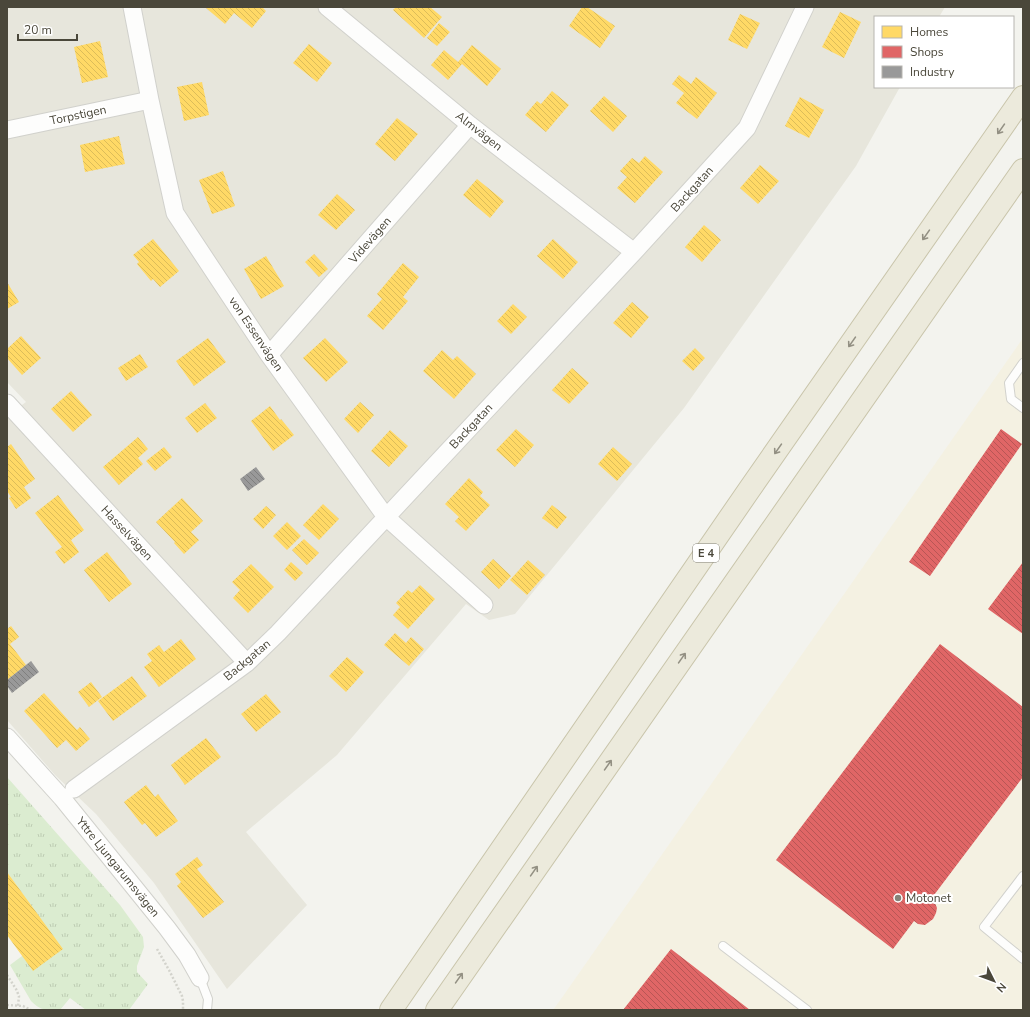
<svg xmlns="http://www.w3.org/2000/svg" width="1030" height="1017" font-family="'Nunito Sans',sans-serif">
<defs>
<pattern id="grass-tufts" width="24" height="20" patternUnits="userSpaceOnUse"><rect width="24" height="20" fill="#dbecd0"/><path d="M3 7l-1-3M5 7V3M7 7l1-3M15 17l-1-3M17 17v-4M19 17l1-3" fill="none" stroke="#bdccb3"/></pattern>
<pattern id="homes-back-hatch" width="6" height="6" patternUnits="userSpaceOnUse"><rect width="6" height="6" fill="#ffd966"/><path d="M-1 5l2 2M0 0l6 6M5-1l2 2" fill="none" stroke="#dcbc59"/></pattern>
<pattern id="shops-back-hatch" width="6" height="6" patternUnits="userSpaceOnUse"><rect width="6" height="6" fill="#e06666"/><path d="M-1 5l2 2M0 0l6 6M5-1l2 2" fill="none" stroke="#b85655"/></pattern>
<pattern id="industry-back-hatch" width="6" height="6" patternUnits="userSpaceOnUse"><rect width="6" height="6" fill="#999"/><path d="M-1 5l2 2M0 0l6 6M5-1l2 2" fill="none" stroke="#7f7f7e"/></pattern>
</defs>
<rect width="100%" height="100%" fill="#f3f3ee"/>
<path fill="#e7e6dc" d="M7,7H945L939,17H875V87H900L856,166L684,408L515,614L489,620L466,604L337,755L246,832L307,905L227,989L154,883L96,814L55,775L7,720V416L26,402L7,382Z"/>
<path fill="#f4f1e2" d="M1023,338V1010H553L561,999Z"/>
<path fill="url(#grass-tufts)" d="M7,777L120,905L143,937L144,947L137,966V972L148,984L129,1010H86L70,998L60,1010C46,1010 41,1011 31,1001L10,965L22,956L62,949L7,872Z"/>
<path fill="url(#homes-back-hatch)" d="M207,7H262L266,11L252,28L234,13L225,24L206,8Z
M396,7H430L442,17L424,38L393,10Z
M582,7H587L615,26L600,48L569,26Z
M840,12L861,22L844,58L822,47Z
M740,14L760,23L747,49L728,40Z
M439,23L450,32L437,46L427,38Z
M100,41L108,77L82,83L74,47Z
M309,44L332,63L317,82L293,63Z
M472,45L501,69L487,86L462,64L448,80L431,65L444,50L458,62Z
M679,75L691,84L696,77L717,93L697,119L676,103L684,93L672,84Z
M202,82L209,115L184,121L177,87Z
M552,91L569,105L546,132L525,115L537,101L541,104Z
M604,96L627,116L613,132L590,111Z
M800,97L824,110L809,138L785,126Z
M397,118L418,134L395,161L375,144Z
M119,136L125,164L85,172L80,145Z
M645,156L663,172L635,203L617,188L627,177L620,171L632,158L639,163Z
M760,165L779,181L758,204L740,188Z
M223,171L235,206L212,214L199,180Z
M477,179L504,201L490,218L463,195Z
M337,194L355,210L336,230L318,215Z
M704,225L721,240L702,262L685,247Z
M153,239L179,271L160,287L153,279L151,281L137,264L139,262L133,255Z
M553,239L578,262L563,279L537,256Z
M314,254L328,269L319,277L305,262Z
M266,256L284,286L261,299L244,269Z
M403,263L419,277L403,297L408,301L383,330L367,316L382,299L377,294Z
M7,282L19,302L7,309Z
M632,302L649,317L631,338L613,323Z
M513,304L527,317L511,334L497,321Z
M21,336L41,358L22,375L7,358V349Z
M208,338L226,362L194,386L176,361Z
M325,338L348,362L326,382L303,358Z
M695,348L705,358L693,371L682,361Z
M442,350L453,360L457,356L476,374L454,399L423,371Z
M140,354L148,367L126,381L118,368Z
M572,368L589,383L569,404L552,390Z
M71,391L92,415L73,432L51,409Z
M360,402L374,415L358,433L344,419Z
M205,403L217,418L197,433L185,418Z
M270,406L280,420L281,419L294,435L273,451L251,421Z
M516,429L534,445L515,467L496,450Z
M390,430L408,446L389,467L371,451Z
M138,437L148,449L138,458L143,464L119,485L103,467Z
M11,444L35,479L24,487L31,498L16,509L9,498L11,497L7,491V447Z
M164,447L172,457L155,471L146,461Z
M613,447L632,464L617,481L598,464Z
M469,478L483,492L480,496L490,505L466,531L455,521L459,517L445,504Z
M58,495L84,530L71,540L79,552L64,564L55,552L62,547L35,513Z
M182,498L203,521L191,532L199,540L184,554L174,543L175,542L156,522Z
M323,504L339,519L319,540L303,525Z
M552,505L567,517L557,529L542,518Z
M266,506L276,515L263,529L253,519Z
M287,522L301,536L287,550L273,536Z
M304,539L319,553L307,565L292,550Z
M107,552L132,584L109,602L84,570Z
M493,559L511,576L499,589L481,572Z
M528,560L545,575L527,595L510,580Z
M291,562L303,573L295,581L284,570Z
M251,564L274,587L248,613L233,598L240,590L232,582Z
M420,585L435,599L408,629L393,615L400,607L396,603L408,590L412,593Z
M11,626L19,637L10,644L26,665L7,680V629Z
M395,633L406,643L411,637L424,649L409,666L384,645Z
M181,639L196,659L159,687L144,667L152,661L147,654L159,645L164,652Z
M347,657L364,672L346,692L329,676Z
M132,676L147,696L113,721L98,701Z
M91,682L102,697L89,707L78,692Z
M44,693L77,730L80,727L90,739L76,751L66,740L57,748L24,711Z
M266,694L281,712L256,732L241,714Z
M206,738L221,757L185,785L171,765Z
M146,785L155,797L158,794L178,821L156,837L145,823L142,825L124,802Z
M197,857L203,865L197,869L224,902L203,918L177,886L181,882L175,874Z
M7,872L63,949L33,971L7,935Z"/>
<path fill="url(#shops-back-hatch)" d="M1001,429L1022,444L930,576L909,562Z
M1023,562V634L988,609Z
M940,644L1023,707V777L931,899L935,903L937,908L936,913L933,919L925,925L918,924L914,921L893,949L776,860Z
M671,949L750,1010H623Z"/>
<path fill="url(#industry-back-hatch)" d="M256,467L265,479L248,491L240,479Z
M31,661L39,672L12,693L7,686V680Z"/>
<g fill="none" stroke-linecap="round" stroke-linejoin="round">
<g stroke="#d1d1cc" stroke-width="10">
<path id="lane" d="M1023,363L1009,383L1011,399L1023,408
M1023,876L984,927L1023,959
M723,946L807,1010
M200,978L208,999L207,1010"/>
</g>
<g stroke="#d1d1cc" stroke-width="19">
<path id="street" d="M132,7L150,100L175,213L269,355L386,517L484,605
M327,7L470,125L634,252
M7,130L150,100
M269,355L470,125
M7,403L247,663
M7,737L62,798L167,928L187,955L200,978
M74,789L247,663L278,633L634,252L747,128L805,7"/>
</g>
<g stroke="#c9c5ab" stroke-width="24">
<path id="highway" d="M391,1010L749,490L1023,97
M437,1010L1023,170"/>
</g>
<path stroke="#d3d3cc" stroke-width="2.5" stroke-dasharray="2 2" stroke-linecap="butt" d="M157,949L169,970L182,996L183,1001V1010
M7,975L16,989L19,996L18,1006
M7,1005L23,1006L31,1010"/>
<use href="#lane" stroke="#fdfdfc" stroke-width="8"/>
<use href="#street" stroke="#fdfdfc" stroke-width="17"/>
<use href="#highway" stroke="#eceadc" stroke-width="22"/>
</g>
<defs><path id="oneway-shaft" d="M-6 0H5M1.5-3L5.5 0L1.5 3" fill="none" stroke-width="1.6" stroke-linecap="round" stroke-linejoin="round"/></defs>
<g stroke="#939083">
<use href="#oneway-shaft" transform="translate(1001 129) rotate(125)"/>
<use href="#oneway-shaft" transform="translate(926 235) rotate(125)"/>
<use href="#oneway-shaft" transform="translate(852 342) rotate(125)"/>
<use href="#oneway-shaft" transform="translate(778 449) rotate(125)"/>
<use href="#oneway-shaft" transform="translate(682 658) rotate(-55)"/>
<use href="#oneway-shaft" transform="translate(608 765) rotate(-55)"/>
<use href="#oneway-shaft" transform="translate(534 871) rotate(-55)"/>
<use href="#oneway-shaft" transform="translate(459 978) rotate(-55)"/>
</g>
<circle fill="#858379" stroke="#fff" stroke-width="1.5" cx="898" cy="898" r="4"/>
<g text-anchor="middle" stroke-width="4" stroke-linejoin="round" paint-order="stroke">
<rect fill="#fff" stroke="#807e75" stroke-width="1" x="693" y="544" width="26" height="18" rx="3"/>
<g font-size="11" font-weight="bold" fill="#4a473a">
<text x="706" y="557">E 4</text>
</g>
<g font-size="12" fill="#4a473a" stroke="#fff">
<text transform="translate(78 115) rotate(-12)" y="4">Torpstigen</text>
<text transform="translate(479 131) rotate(38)" y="4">Almvägen</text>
<text transform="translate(692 189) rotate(-48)" y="4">Backgatan</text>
<text transform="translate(370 240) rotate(-49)" y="4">Videvägen</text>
<text transform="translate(256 334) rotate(56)" y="4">von Essenvägen</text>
<text transform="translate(471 426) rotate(-47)" y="4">Backgatan</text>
<text transform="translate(127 533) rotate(47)" y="4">Hasselvägen</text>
<text transform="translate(247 660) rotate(-40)" y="4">Backgatan</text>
<text transform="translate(118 867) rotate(51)" y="4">Yttre Ljungarumsvägen</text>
</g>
<g font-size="12" fill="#4a473a" stroke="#fff" text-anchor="start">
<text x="906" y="902">Motonet</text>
</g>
</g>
<rect width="1030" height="1017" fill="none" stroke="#4a473a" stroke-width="16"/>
<rect x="874" y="16" width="140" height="72" fill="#ffffff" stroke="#b7b5b0"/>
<rect x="882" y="26" width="20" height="12" fill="#ffd966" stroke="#b7b5b0"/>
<text x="910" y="36" font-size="12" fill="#4a473a">Homes</text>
<rect x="882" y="46" width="20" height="12" fill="#e06666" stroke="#b7b5b0"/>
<text x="910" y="56" font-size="12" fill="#4a473a">Shops</text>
<rect x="882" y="66" width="20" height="12" fill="#999999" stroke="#b7b5b0"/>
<text x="910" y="76" font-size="12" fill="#4a473a">Industry</text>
<g transform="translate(994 981) rotate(132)" stroke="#ffffff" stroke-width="3" paint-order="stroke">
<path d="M0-3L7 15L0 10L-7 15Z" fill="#4a473a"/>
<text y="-6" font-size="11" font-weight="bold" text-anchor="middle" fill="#4a473a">N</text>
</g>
<path d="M18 34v6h59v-6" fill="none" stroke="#4a473a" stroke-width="2"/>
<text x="24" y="34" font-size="12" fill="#4a473a" stroke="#ffffff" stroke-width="3" paint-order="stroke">20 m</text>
</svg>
